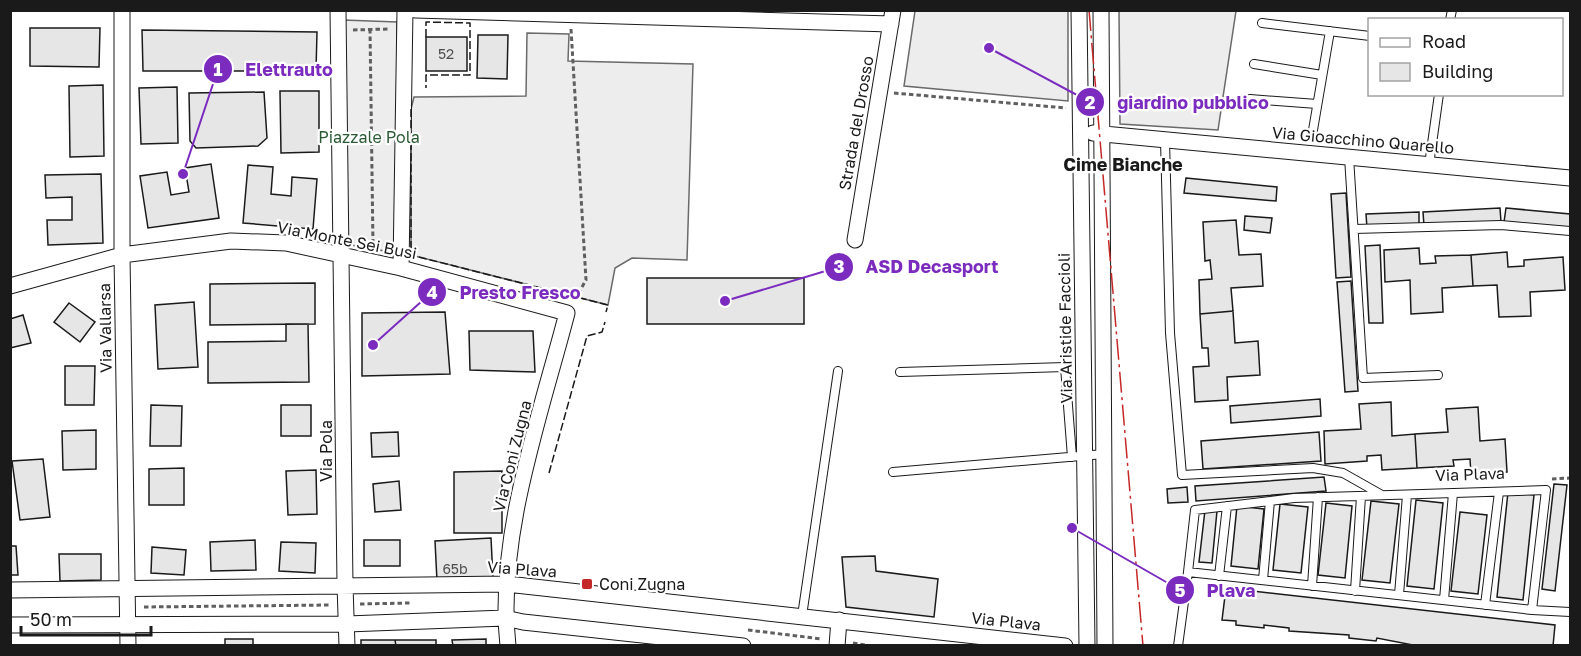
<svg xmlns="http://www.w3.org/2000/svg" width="1581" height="656" font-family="'Golos Text',sans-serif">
<rect width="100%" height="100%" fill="#fff"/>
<path fill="#ededed" stroke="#6a6a6a" stroke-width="1.5" d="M915,11H1068V101L904,86Z
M1119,11H1236L1218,130L1120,124Z
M343,20L397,22L396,253L346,244Z
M527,33L569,34L568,61L693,64L687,260L632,258L615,268L608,305L411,255V109L414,97L526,96Z"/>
<path fill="#e6e6e6" stroke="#1a1a1a" stroke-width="1.5" d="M30,28H100L99,67L30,66Z
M142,30L317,32L316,71H143Z
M478,35H508L507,79L477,78Z
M426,37H467V71H426Z
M103,85L104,156L70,157L69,86Z
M177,87L178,143L141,144L139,88Z
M280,91H319V152L281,153Z
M264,92L267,138L258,146L196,148L190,141L189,93Z
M211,164L219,218L148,228L140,176L167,172L171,195L189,192L185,168Z
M248,165L273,167L271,194L291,196L292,177L317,179L313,229L243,223Z
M101,174L103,243L48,245L47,220H72V197L46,198L45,175Z
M1186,178L1277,187L1276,201L1184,193Z
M1346,193L1351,277L1336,278L1331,194Z
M1500,208L1501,222L1424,226L1423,212Z
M1506,208L1570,214V228L1504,222Z
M1419,212V226L1367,228L1366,214Z
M1245,216L1272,218L1270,233L1244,230Z
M1236,220L1239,255L1261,254L1263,286L1231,288L1233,311L1200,314L1199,280L1212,279L1210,260L1205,261L1203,222Z
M1380,245L1383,323H1369L1365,246Z
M1419,248L1420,264L1436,263L1435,256L1471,255L1473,286L1442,288L1443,312L1411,314L1410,280L1385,282L1384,250Z
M1507,252L1508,267L1524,266V260L1563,257L1565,290L1530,292L1531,316L1499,317L1497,285L1473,286L1471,255Z
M647,278H804V324H647Z
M1351,281L1358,391L1345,392L1337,282Z
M315,283V324L210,325V284Z
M194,302L198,367L158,369L155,305Z
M69,303L95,322L80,342L54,322Z
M1233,311L1235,343L1258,341L1260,375L1227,377L1228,400L1195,402L1193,367L1209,366L1208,348H1202L1200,314Z
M445,312L450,374L362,376V313Z
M23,315L31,343L10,348V319Z
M286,324H308L309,382L208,383V342L286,341Z
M469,331H533L535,372L470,370Z
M65,366H95L94,405H65Z
M1320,399L1321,416L1231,423L1230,406Z
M1391,402L1392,436L1415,434L1417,468L1382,470L1381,455L1367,456V461L1325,464L1324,431L1361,429L1359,404Z
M151,405L182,406L181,446H150Z
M281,405H311V436H281Z
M1478,407L1480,441L1505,439L1507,472L1471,474L1470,459L1453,460L1454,466L1417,468L1415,434L1448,432L1446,409Z
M96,430V469L63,470L62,431Z
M398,432L399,456L372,457L371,433Z
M1319,432L1321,461L1203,469L1201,441Z
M43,459L50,517L20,520L12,461Z
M184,468V505H149V469Z
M316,470L317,514L288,515L286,471Z
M502,471V533H454V472Z
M1324,477L1326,491L1196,501L1195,486Z
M399,481L401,510L375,512L373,484Z
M1554,484L1567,485L1555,591L1542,589Z
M1187,487L1188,502L1168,503L1167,489Z
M1508,492L1534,495L1523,600L1497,597Z
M1416,500L1443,503L1434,589L1407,586Z
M1371,501L1399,504L1390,583L1362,580Z
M1326,503L1352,506L1345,578L1318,575Z
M1280,504L1308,507L1301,573L1273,570Z
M1237,506L1264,509L1258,569L1231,566Z
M1205,510L1217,511L1212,563L1199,562Z
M1460,512L1487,515L1478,594L1451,591Z
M491,538L493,578L437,581L435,541Z
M255,540L256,570L211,571L210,542Z
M364,540H400V566H364Z
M281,542L316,543L315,573L279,571Z
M10,546H16L18,575H10Z
M152,547L186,550L184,575L151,573Z
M59,554H101V580L60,581Z
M875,556L876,571L938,579L934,617L846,607L842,557Z
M1226,588L1555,625L1553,646H1418L1377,638L1376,641L1349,638V635L1289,631V628L1264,625V628L1236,625V621L1222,620Z
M225,639H253V646H225Z
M486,639V646H453L452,640Z
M361,640H395L396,646H361Z
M395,640H436V646H396Z"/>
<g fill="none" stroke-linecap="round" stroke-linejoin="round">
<g stroke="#1a1a1a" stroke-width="10">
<path id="lane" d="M1450,20L1452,10
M1262,23L1370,36
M1254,64L1322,75
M1250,99L1317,104
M1313,130L1330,31
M1165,140L1170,333L1182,475L1313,468L1343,473L1382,495
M1349,157L1363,378L1438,375
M1429,165L1439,94
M1354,229L1501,225L1570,231
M900,372L1065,367L1072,457
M893,472L1104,454
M1188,572L1195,510L1294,498L1546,490L1532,610
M1219,576L1227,506
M1263,580L1270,501
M1312,586L1318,497
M1355,591L1361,496
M1399,595L1407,495
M1444,600L1453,493
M1485,605L1499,492
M802,616L838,371
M1178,646L1188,572L1532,610L1570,612"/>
</g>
<g stroke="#1a1a1a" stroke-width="17">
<path id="street" d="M122,10V255L128,646
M338,10L345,585L347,646
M415,10L891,24
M1079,10L1087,646
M1101,10L1105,646
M1093,133L1570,178
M855,240L893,10
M401,268L405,10
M10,286L122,255L231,241L286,243L401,268L567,313C540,417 496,538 508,646
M10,590L507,584L1065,646
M10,625L347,624L505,618L523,622L743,646
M837,646L839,620"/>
</g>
<path stroke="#5f5f5f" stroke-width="3" stroke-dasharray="4.5 3" stroke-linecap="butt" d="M370,29L373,245
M571,29L586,280L574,301
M353,30L388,29
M894,93L1066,108
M1552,479L1570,478
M360,604L411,603
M144,607L330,605
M748,630L822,639
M853,643L870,646"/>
<use href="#lane" stroke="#fff" stroke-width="8"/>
<use href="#street" stroke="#fff" stroke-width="15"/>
<path stroke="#1a1a1a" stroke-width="1.5" stroke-dasharray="8 3" stroke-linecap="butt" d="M426,37V22L470,23V75H426V88
M411,109V255L608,305L606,312
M549,473L587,336L602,332L605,322"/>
<path stroke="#c62828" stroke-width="1.5" stroke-dasharray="21 4.5 3 4.5" stroke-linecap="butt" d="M1089,10L1143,646"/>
</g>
<rect fill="#c62828" stroke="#fff" stroke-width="2" x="581" y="578" width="12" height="12" rx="3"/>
<g text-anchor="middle" stroke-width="4.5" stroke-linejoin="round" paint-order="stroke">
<g font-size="14" fill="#4d4d4d">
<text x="446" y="59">52</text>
<text x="455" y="574">65b</text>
</g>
<g font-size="16" fill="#1a1a1a" stroke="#fff">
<text transform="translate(856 123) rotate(-80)" y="6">Strada del Drosso</text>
<text transform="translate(1363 140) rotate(5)" y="6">Via Gioacchino Quarello</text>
<text transform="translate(347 240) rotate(11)" y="6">Via Monte Sei Busi</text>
<text transform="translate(105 328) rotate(-91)" y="6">Via Vallarsa</text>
<text transform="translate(1065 328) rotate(-91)" y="6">Via Aristide Faccioli</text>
<text transform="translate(326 451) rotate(-90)" y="6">Via Pola</text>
<text transform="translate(512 456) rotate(-76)" y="6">Via Coni Zugna</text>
<text transform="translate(1470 474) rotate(-2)" y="6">Via Plava</text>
<text transform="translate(522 569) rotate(4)" y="6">Via Plava</text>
<text transform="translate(1006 621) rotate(6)" y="6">Via Plava</text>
</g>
<g font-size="16" fill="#2b5a34" stroke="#fff">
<text x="369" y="143">Piazzale Pola</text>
</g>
<g font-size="16" fill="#1a1a1a" stroke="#fff" text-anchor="start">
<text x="599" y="590">Coni Zugna</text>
</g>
<g font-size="18" font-weight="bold" fill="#1a1a1a" stroke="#fff">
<text x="1123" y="171">Cime Bianche</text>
</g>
</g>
<path fill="none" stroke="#7b2cbf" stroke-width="2" d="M183 174L218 69M989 48L1090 102M725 301L839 267M373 345L432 292M1072 528L1180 590"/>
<g fill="#7b2cbf" stroke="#fff" stroke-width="2">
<circle cx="183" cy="174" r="6"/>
<circle cx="989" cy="48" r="6"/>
<circle cx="725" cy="301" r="6"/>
<circle cx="373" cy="345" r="6"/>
<circle cx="1072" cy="528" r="6"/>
<circle cx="218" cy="69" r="15"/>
<circle cx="1090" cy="102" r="15"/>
<circle cx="839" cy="267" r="15"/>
<circle cx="432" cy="292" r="15"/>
<circle cx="1180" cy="590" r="15"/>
</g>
<g font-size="18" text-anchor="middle" font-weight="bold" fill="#fff">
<text x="218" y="76">1</text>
<text x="1090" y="109">2</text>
<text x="839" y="273">3</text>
<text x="432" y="299">4</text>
<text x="1180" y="597">5</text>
</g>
<g font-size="18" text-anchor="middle" font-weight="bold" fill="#7b2cbf" stroke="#fff" stroke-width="4.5" stroke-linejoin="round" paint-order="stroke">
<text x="289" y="76">Elettrauto</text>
<text x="1193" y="109">giardino pubblico</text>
<text x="932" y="273">ASD Decasport</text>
<text x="520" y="299">Presto Fresco</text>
<text x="1231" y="597">Plava</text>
</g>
<rect width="1581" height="656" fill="none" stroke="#1a1a1a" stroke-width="24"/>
<rect x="1368" y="18" width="195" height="78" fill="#ffffff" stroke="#a3a3a3" stroke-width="1.5"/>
<rect x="1380" y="38" width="30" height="9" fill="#ffffff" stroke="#a3a3a3" stroke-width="1.5"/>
<text x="1422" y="48" font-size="18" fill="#1a1a1a">Road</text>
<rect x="1380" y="63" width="30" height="18" fill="#e6e6e6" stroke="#a3a3a3" stroke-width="1.5"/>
<text x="1422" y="78" font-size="18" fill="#1a1a1a">Building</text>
<path d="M21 626v9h130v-9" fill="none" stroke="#1a1a1a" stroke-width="3"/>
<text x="30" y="626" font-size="18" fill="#1a1a1a" stroke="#ffffff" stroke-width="4.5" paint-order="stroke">50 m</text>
</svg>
